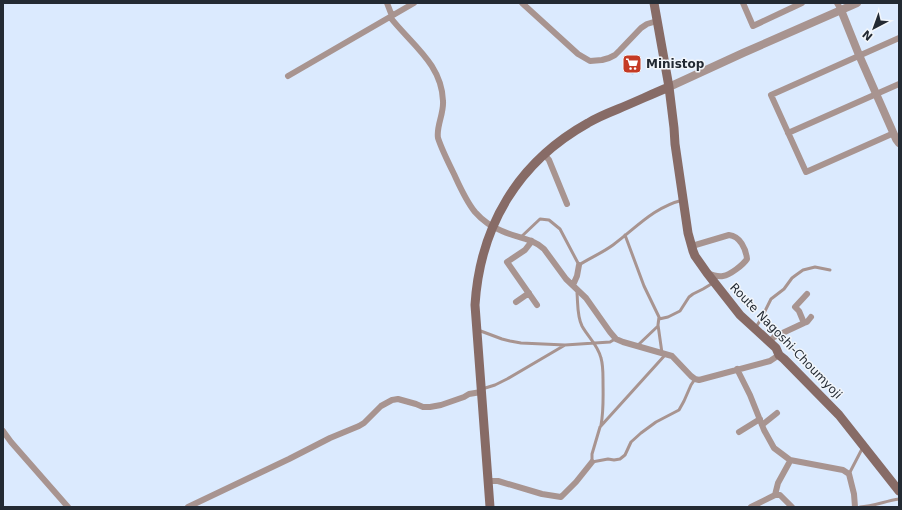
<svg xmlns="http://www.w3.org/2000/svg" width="902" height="510" font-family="'DejaVu Sans',sans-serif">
<rect width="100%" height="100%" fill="#dbeafe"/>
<path fill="#bdd6f8" d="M632,54L641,59L633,75L623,70Z"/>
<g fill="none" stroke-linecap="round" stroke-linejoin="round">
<path stroke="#a89490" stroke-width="3" d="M625,235L644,286L659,317L658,325L662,353
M521,237L540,219L549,220L560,229L579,265C590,258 602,253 613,245C636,228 654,207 683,200
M579,291L577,293C578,305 577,316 582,326C588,337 598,345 601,358C603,365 603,372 603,379C603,394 604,410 601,425
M659,319L668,317L680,311L689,297L693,294L703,289L713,283
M756,327L761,319L771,299L784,289L792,278L796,275L803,270L815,267L830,270
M478,330L502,339L510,341L521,343L565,345L610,342L615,339
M637,346L658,326
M666,354L600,427L592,454V462L608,459L614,460L620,459L625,455L631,442L641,433L656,422L679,410L684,401L691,385L695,379
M482,389L495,385L507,379L565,345
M849,474L863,447
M860,507C873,506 886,501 899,499"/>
<path stroke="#a89490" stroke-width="6" d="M387,3L392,16
M522,3L578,54L590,61L602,60L609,58L615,55L620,50L641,28L647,24L657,21
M743,3L753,26L802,3
M837,3L841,10
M390,17C411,44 442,64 443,101C444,114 436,126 438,138C442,150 448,162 454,174C460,187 466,201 475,212C482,220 492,227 502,231C517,238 530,237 544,249L566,279L586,298L610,332L616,339L623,342L672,356L691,376L695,379L699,380L770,361L779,355
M288,76L414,3
M788,133L899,84
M894,133L806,172L771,95L899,38
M544,154L549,160L567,204
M532,241L525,250L507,262L537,305
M692,246L729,235C740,236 746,249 747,259C743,265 730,275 723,276C718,277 712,275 707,273
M573,285L577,276L579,265
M516,302L529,293
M804,323L807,322L811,317
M769,342L774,337L804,323L799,311L795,307L807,294
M737,369L750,395L764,430L774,448L790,460L843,470L849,474L854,494L855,507
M762,425L777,413
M3,431L11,442L68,507
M739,432L760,419
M488,481H498L542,494L561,497L576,482L592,462
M775,495H780L792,507
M188,507L289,459L330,438L359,426L364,423L381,406L392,400L398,399L416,404L423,407H430L441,405L464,397L469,394L481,392
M751,507L775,495L778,483L789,463L790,460"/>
<path stroke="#a89490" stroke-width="8" d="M841,10L859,55L896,139L899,143
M669,87L743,53L857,3"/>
<path stroke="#876b66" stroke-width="9" d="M654,3L669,87L674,128L675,144L688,233L693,251L695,256L707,273L740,315L776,348L779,355L784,359L839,415L899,491
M490,507L475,305C480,226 518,162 588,123C598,117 608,113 618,109C635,102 652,94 669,87"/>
</g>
<defs>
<g id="supermarket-square" transform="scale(1)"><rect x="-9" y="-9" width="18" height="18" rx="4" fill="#c53a24" stroke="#f2f6fb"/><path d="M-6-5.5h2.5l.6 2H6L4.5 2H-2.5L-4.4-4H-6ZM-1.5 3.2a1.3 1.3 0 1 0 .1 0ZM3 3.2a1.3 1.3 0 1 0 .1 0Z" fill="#fff"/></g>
</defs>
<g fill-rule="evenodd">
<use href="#supermarket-square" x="632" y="64"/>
</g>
<g text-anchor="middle" stroke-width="3" stroke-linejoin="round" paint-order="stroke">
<g font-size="12" font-weight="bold" fill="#232a33" stroke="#f2f6fb" text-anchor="start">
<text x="646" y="68">Ministop</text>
</g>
<g font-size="12" fill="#232a33" stroke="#f2f6fb">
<text transform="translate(786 341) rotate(46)" y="4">Route Nagoshi-Choumyoji</text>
</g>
</g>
<rect width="902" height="510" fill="none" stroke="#232a33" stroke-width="8"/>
<g transform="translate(874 28) rotate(221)" stroke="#f2f6fb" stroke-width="3" paint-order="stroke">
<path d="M0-3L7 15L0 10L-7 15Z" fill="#232a33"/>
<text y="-6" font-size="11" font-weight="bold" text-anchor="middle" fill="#232a33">N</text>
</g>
</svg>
